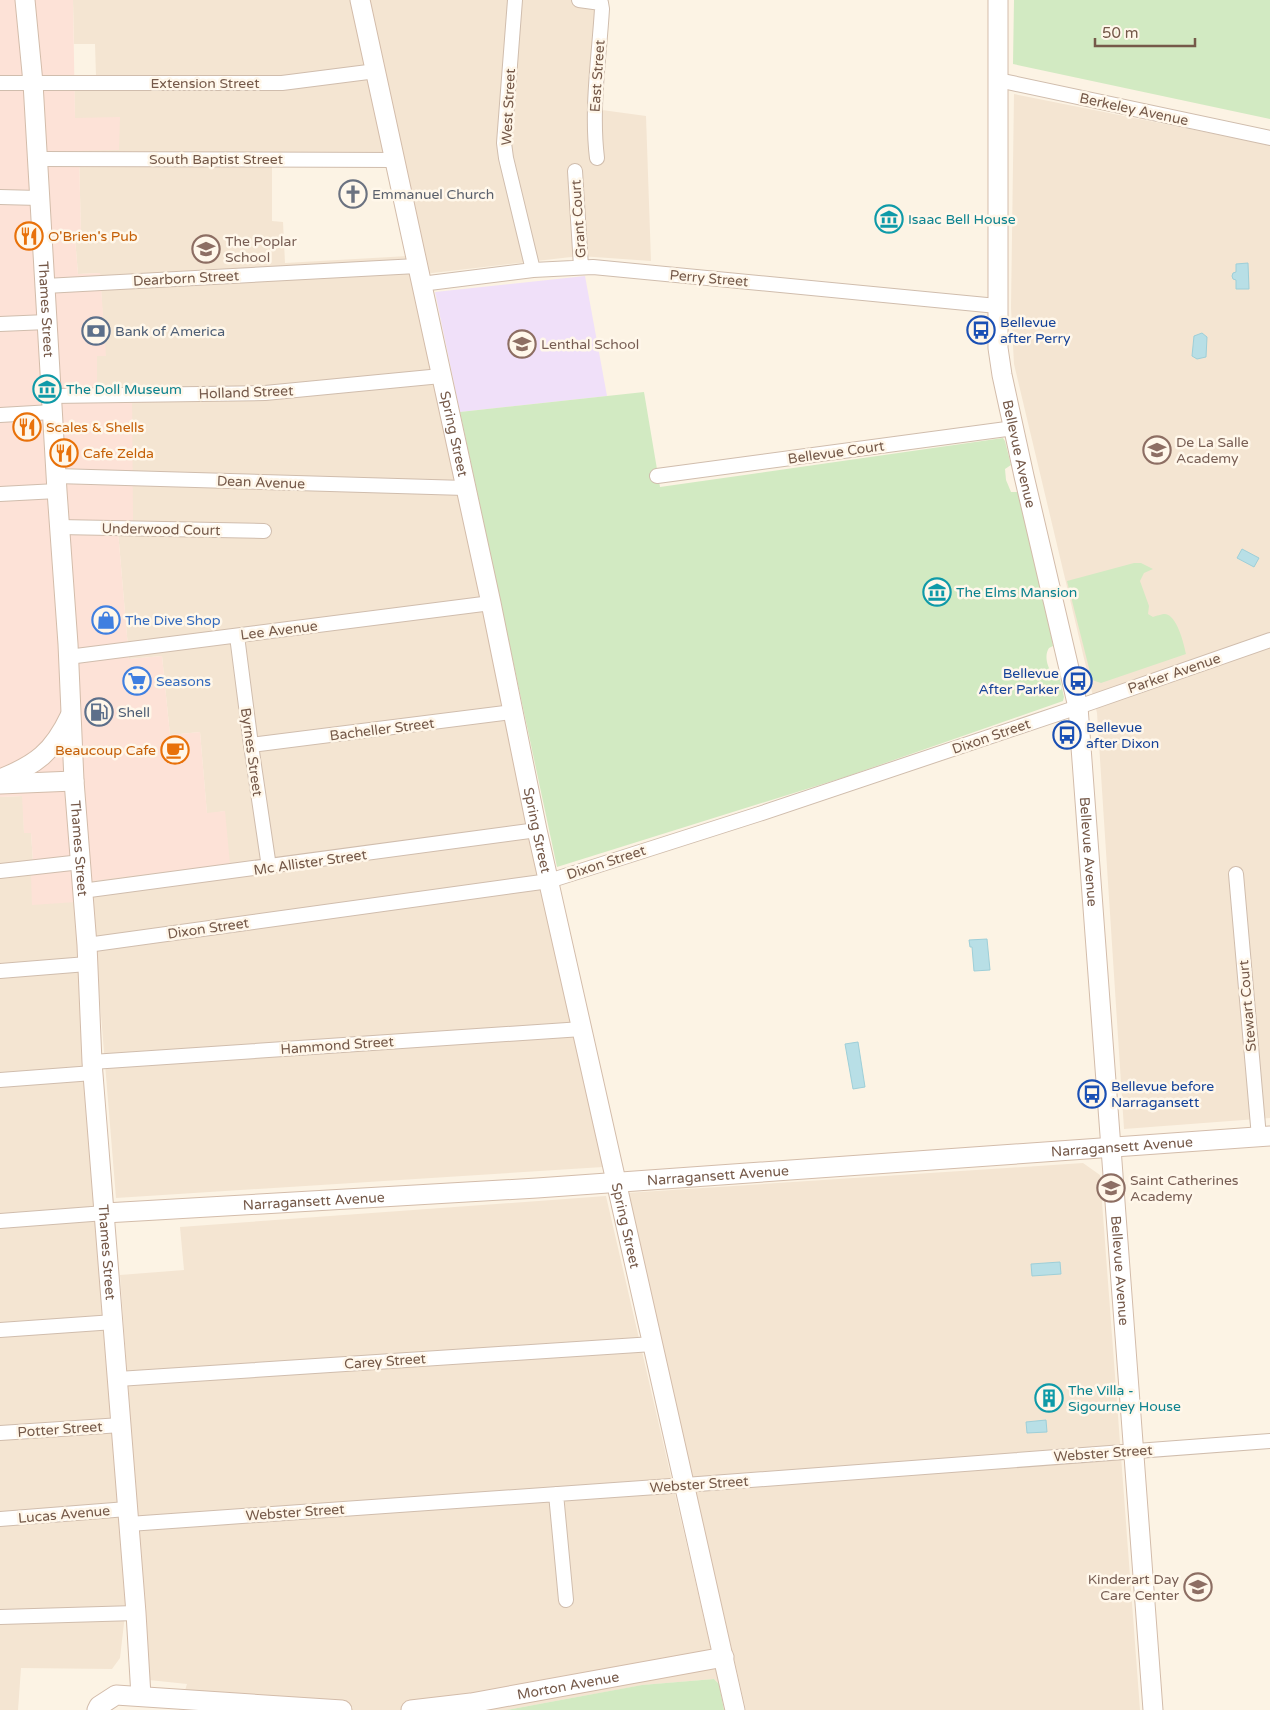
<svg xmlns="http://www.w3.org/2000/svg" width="1270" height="1710" font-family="'Varela Round',sans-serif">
<rect width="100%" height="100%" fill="#fcf3e4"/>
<path fill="#f4e5d2" d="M73,0H355L389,165H272V221L283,222L285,263L408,256L603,1167L116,1198L90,881L225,811L207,814L200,732L170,735L162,656L129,659L118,531L131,388L97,387V356H105L100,273L78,274L75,238L81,237L79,151L120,118H75L74,77L96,76L95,44H74Z
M368,0H608L602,110L646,116L651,261L580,256L424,274Z
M1014,94L1270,145V1118L1124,1129L1097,713L1014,364L1011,308Z
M23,796L24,833H31L33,862L76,902L126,1606L120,1658L112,1669L21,1668L18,1710H0V797Z
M1083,1163L1100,1175L1140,1710H746L626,1193Z
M606,1196L719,1684L714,1679L643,1685L506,1710H179L187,1684L149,1680L120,1275L184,1270L180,1227Z"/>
<path fill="#fde2d7" d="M0,0H73L75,118L120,117L119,150L79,151L81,237L75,238L78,274L100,273L106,356H97V387L132,388L133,521L118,531L129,659L162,656L170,735L200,732L207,813L225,811L230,864L76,883V902L32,905L31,876L33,862L31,833H24L22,796L0,797Z"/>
<path fill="#f0e0f9" d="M585,276L607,396L460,412L435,292Z"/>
<path fill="#d2eac2" d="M1014,0H1270V119L1013,64Z
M644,392L660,487L1003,438L1005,441L1011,465L1005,469L1006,480L1011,492H1018L1043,593L1053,646L1049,648C1044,655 1047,668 1053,674L1059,675L1064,697L1063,701L845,777L557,867L460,412Z
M1134,563H1141L1153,569L1144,573L1140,581L1149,606L1148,614L1153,617C1156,616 1162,614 1165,614C1177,615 1184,644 1186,654L1101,683L1092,680L1067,581Z
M714,1679L719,1684L724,1710H506L642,1685Z"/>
<path fill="#b8dfe6" stroke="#9ecfd8" d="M1248,263L1249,289H1236V280L1233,279L1232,276L1233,273L1236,272V264Z
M1202,333L1207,337L1206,357L1197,359L1192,356L1194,336Z
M1242,549L1259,558L1254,567L1237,558Z
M987,939L990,970L974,971L972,947H970L969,940Z
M858,1042L865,1087L853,1089L845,1044Z
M1060,1262L1061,1274L1032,1276L1031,1264Z
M1046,1420L1047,1432L1027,1433L1026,1422Z"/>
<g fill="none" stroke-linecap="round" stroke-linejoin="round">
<g stroke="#d0bdad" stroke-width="16">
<path id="street" d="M515,0L504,143L506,158L533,270
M579,0L601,3L602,9C599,58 591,109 597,158
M998,80L1270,138
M0,83H282L376,71
M37,159L395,160
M575,171L581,267
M0,197L39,198
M421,284L533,270L593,267L997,306
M45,286L417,266
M0,324L47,322
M51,396L265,393L441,376
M0,415L52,412
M56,476L465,488
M657,476L1014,428
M0,494L57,491
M59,527L264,531
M237,636L251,745L269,867
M68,657L491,603
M251,745L512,712
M0,871L81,862
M1236,874L1259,1137
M82,891L537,830
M87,945L549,881L759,814L1078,707L1270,640
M0,971L87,964
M92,1062L582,1029
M0,1080L93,1073
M0,1221L105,1213
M0,1330L114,1322
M118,1379L653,1344
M0,1433L121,1425
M556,1494L566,1600
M0,1519L127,1509
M129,1524L685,1485L1270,1441
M0,1617L136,1613"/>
</g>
<g stroke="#d3bcaa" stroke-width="21">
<g id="secondary">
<path id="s1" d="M25,0L33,83L57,491L68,644L74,781L87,945L92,1062L136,1613L141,1696"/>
<path id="s2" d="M360,0L491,603L537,830L735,1710"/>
<path id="s3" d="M998,0V348L1002,375L1024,476L1078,707L1153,1710"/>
<path d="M0,779C36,765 53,752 70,716"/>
<path d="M0,784L74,781"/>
<path id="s4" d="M105,1213L537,1188L1270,1136"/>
<path d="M97,1710L99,1706L116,1695L342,1710"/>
<path id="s5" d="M411,1710L471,1703L724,1657"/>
</g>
</g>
<use href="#street" stroke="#fff" stroke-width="14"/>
<use href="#secondary" stroke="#fff" stroke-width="19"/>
</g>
<defs>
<g id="church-ring" transform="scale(1.4375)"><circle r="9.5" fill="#fff7ea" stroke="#6b7280" stroke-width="1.5"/><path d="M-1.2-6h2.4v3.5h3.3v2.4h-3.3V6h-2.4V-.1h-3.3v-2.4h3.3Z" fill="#6b7280"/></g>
<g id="museum-ring" transform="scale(1.4375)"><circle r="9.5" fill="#fff7ea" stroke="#0f9aa8" stroke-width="1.5"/><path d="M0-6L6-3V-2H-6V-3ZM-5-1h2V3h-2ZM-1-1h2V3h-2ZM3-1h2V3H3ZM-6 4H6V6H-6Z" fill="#0f9aa8"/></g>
<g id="restaurant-ring" transform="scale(1.4375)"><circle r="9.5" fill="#fff7ea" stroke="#e8710a" stroke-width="1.5"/><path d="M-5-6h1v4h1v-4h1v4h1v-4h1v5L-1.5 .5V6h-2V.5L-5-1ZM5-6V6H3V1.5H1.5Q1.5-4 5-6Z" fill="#e8710a"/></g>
<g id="school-ring" transform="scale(1.4375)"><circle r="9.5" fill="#fff7ea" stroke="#8d6e63" stroke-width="1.5"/><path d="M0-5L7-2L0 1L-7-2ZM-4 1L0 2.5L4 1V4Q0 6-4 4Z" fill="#8d6e63"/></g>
<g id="bus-ring" transform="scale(1.4375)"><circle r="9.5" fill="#fff7ea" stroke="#1a4fb4" stroke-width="1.5"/><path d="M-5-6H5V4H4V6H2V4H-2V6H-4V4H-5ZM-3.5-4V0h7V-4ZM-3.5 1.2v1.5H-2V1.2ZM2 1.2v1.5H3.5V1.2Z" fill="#1a4fb4"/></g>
<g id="bank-ring" transform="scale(1.4375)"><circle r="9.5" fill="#fff7ea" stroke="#5c6f8a" stroke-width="1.5"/><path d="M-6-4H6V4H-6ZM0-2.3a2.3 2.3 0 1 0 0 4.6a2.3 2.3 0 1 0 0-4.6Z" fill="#5c6f8a"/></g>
<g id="shop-ring" transform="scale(1.4375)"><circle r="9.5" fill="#fff7ea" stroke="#3f7fe0" stroke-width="1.5"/><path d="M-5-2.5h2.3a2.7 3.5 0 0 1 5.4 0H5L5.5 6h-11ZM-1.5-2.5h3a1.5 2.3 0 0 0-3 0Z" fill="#3f7fe0"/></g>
<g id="supermarket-ring" transform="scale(1.4375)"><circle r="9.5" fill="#fff7ea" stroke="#3f7fe0" stroke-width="1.5"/><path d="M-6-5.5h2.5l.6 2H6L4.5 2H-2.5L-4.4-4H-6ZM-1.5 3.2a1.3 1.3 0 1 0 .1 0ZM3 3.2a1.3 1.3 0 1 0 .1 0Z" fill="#3f7fe0"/></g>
<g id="fuel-ring" transform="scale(1.4375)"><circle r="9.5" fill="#fff7ea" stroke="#5c6f8a" stroke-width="1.5"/><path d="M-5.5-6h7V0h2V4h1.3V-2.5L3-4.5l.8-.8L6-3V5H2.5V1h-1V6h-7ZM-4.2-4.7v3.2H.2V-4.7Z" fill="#5c6f8a"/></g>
<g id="cafe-ring" transform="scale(1.4375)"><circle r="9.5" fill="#fff7ea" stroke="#e8710a" stroke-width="1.5"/><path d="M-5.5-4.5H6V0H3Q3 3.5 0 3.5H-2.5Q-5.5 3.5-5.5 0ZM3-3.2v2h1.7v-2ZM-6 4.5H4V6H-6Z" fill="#e8710a"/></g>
<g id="building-ring" transform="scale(1.4375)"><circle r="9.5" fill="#fff7ea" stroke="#0f9aa8" stroke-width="1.5"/><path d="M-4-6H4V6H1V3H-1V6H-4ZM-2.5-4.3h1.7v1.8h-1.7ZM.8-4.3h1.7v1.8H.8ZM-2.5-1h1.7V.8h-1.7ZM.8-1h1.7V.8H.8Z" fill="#0f9aa8"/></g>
</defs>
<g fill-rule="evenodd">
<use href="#church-ring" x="353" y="194"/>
<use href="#museum-ring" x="889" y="219"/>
<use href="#restaurant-ring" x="29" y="236"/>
<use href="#school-ring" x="206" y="249"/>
<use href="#bus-ring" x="981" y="330"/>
<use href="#bank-ring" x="96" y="331"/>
<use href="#school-ring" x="522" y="344"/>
<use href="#museum-ring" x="47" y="389"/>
<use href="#restaurant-ring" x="27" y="427"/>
<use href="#school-ring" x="1157" y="450"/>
<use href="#restaurant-ring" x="64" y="453"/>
<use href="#museum-ring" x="937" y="592"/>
<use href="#shop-ring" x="106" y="620"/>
<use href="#supermarket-ring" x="137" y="681"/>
<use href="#bus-ring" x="1078" y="681"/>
<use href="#fuel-ring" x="99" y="712"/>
<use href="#bus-ring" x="1067" y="735"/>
<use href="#cafe-ring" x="175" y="750"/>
<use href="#bus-ring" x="1092" y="1094"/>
<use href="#school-ring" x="1111" y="1188"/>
<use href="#building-ring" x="1049" y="1398"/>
<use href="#school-ring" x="1198" y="1587"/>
</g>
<g text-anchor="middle" stroke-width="5" stroke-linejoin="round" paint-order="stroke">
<g font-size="14" fill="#755949" stroke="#fff7ea">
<text transform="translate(597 76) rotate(-86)" y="5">East Street</text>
<text x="205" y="88">Extension Street</text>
<text transform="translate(508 107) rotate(-87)" y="5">West Street</text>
<text transform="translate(1134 109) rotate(12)" y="5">Berkeley Avenue</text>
<text x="216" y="164">South Baptist Street</text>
<text transform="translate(578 219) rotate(-94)" y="5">Grant Court</text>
<text transform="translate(186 278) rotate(-3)" y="5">Dearborn Street</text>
<text transform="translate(709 278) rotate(5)" y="5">Perry Street</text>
<text dy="5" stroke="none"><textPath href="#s1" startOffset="310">Thames Street</textPath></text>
<text transform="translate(246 392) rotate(-2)" y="5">Holland Street</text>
<text dy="5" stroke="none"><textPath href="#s2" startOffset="444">Spring Street</textPath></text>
<text transform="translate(836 452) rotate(-8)" y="5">Bellevue Court</text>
<text dy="5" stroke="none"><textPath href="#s3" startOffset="456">Bellevue Avenue</textPath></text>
<text transform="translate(261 482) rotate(2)" y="5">Dean Avenue</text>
<text transform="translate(161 529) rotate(1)" y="5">Underwood Court</text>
<text transform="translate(279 630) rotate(-7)" y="5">Lee Avenue</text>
<text transform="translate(1174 673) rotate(-19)" y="5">Parker Avenue</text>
<text transform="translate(382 729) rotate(-7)" y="5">Bacheller Street</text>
<text transform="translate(991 736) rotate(-19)" y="5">Dixon Street</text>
<text transform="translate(252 752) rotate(82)" y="5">Byrnes Street</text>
<text dy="5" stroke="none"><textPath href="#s2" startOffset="849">Spring Street</textPath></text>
<text dy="5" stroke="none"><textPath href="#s1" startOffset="850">Thames Street</textPath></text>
<text dy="5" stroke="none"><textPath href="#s3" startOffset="861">Bellevue Avenue</textPath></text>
<text transform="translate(310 862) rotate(-8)" y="5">Mc Allister Street</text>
<text transform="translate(606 862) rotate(-18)" y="5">Dixon Street</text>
<text transform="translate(208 928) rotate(-8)" y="5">Dixon Street</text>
<text transform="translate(1247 1006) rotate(-95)" y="5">Stewart Court</text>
<text transform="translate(337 1045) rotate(-4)" y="5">Hammond Street</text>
<text dy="5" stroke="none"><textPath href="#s4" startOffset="1019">Narragansett Avenue</textPath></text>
<text dy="5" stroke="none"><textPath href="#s4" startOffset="614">Narragansett Avenue</textPath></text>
<text dy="5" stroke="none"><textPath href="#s4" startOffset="209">Narragansett Avenue</textPath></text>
<text dy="5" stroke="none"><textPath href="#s2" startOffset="1254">Spring Street</textPath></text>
<text dy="5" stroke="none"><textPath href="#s1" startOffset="1255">Thames Street</textPath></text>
<text dy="5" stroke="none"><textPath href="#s3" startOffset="1281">Bellevue Avenue</textPath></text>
<text transform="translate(385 1361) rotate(-4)" y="5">Carey Street</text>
<text transform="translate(60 1429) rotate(-4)" y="5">Potter Street</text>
<text transform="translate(1103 1453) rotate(-4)" y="5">Webster Street</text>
<text transform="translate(699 1484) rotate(-4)" y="5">Webster Street</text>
<text transform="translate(295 1512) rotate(-4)" y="5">Webster Street</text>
<text transform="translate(64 1514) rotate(-5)" y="5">Lucas Avenue</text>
<text dy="5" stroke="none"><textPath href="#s5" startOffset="159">Morton Avenue</textPath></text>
</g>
<g font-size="14" fill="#5b616d" stroke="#fff7ea" text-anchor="start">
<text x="372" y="199">Emmanuel Church</text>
</g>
<g font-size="14" fill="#0d838f" stroke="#fff7ea" text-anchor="start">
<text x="908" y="224">Isaac Bell House</text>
<text x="66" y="394">The Doll Museum</text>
<text x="956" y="597">The Elms Mansion</text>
<text x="1068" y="1395">The Villa -<tspan x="1068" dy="16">Sigourney House</tspan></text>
</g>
<g font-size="14" fill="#c56008" stroke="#fff7ea" text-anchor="start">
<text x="48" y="241">O'Brien's Pub</text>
<text x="46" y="432">Scales &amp; Shells</text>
<text x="83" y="458">Cafe Zelda</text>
<text x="156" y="755" text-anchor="end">Beaucoup Cafe</text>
</g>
<g font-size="14" fill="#785e54" stroke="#fff7ea" text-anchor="start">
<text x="225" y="246">The Poplar<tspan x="225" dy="16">School</tspan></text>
<text x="541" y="349">Lenthal School</text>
<text x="1176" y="447">De La Salle<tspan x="1176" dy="16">Academy</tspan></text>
<text x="1130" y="1185">Saint Catherines<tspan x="1130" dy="16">Academy</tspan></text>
<text x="1179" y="1584" text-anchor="end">Kinderart Day<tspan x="1179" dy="16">Care Center</tspan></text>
</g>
<g font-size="14" fill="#164399" stroke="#fff7ea" text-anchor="start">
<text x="1000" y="327">Bellevue<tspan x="1000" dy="16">after Perry</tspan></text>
<text x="1059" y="678" text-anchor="end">Bellevue<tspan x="1059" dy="16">After Parker</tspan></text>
<text x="1086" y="732">Bellevue<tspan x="1086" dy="16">after Dixon</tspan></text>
<text x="1111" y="1091">Bellevue before<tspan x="1111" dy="16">Narragansett</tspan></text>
</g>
<g font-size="14" fill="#4e5e75" stroke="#fff7ea" text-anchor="start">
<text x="115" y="336">Bank of America</text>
<text x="118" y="717">Shell</text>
</g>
<g font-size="14" fill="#366cbe" stroke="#fff7ea" text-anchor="start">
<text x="125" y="625">The Dive Shop</text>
<text x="156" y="686">Seasons</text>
</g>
</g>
<path d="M1095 38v8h100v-8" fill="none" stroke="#755949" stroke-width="2.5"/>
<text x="1102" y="38" font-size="15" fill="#755949" stroke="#fff7ea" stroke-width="4" paint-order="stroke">50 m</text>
</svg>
